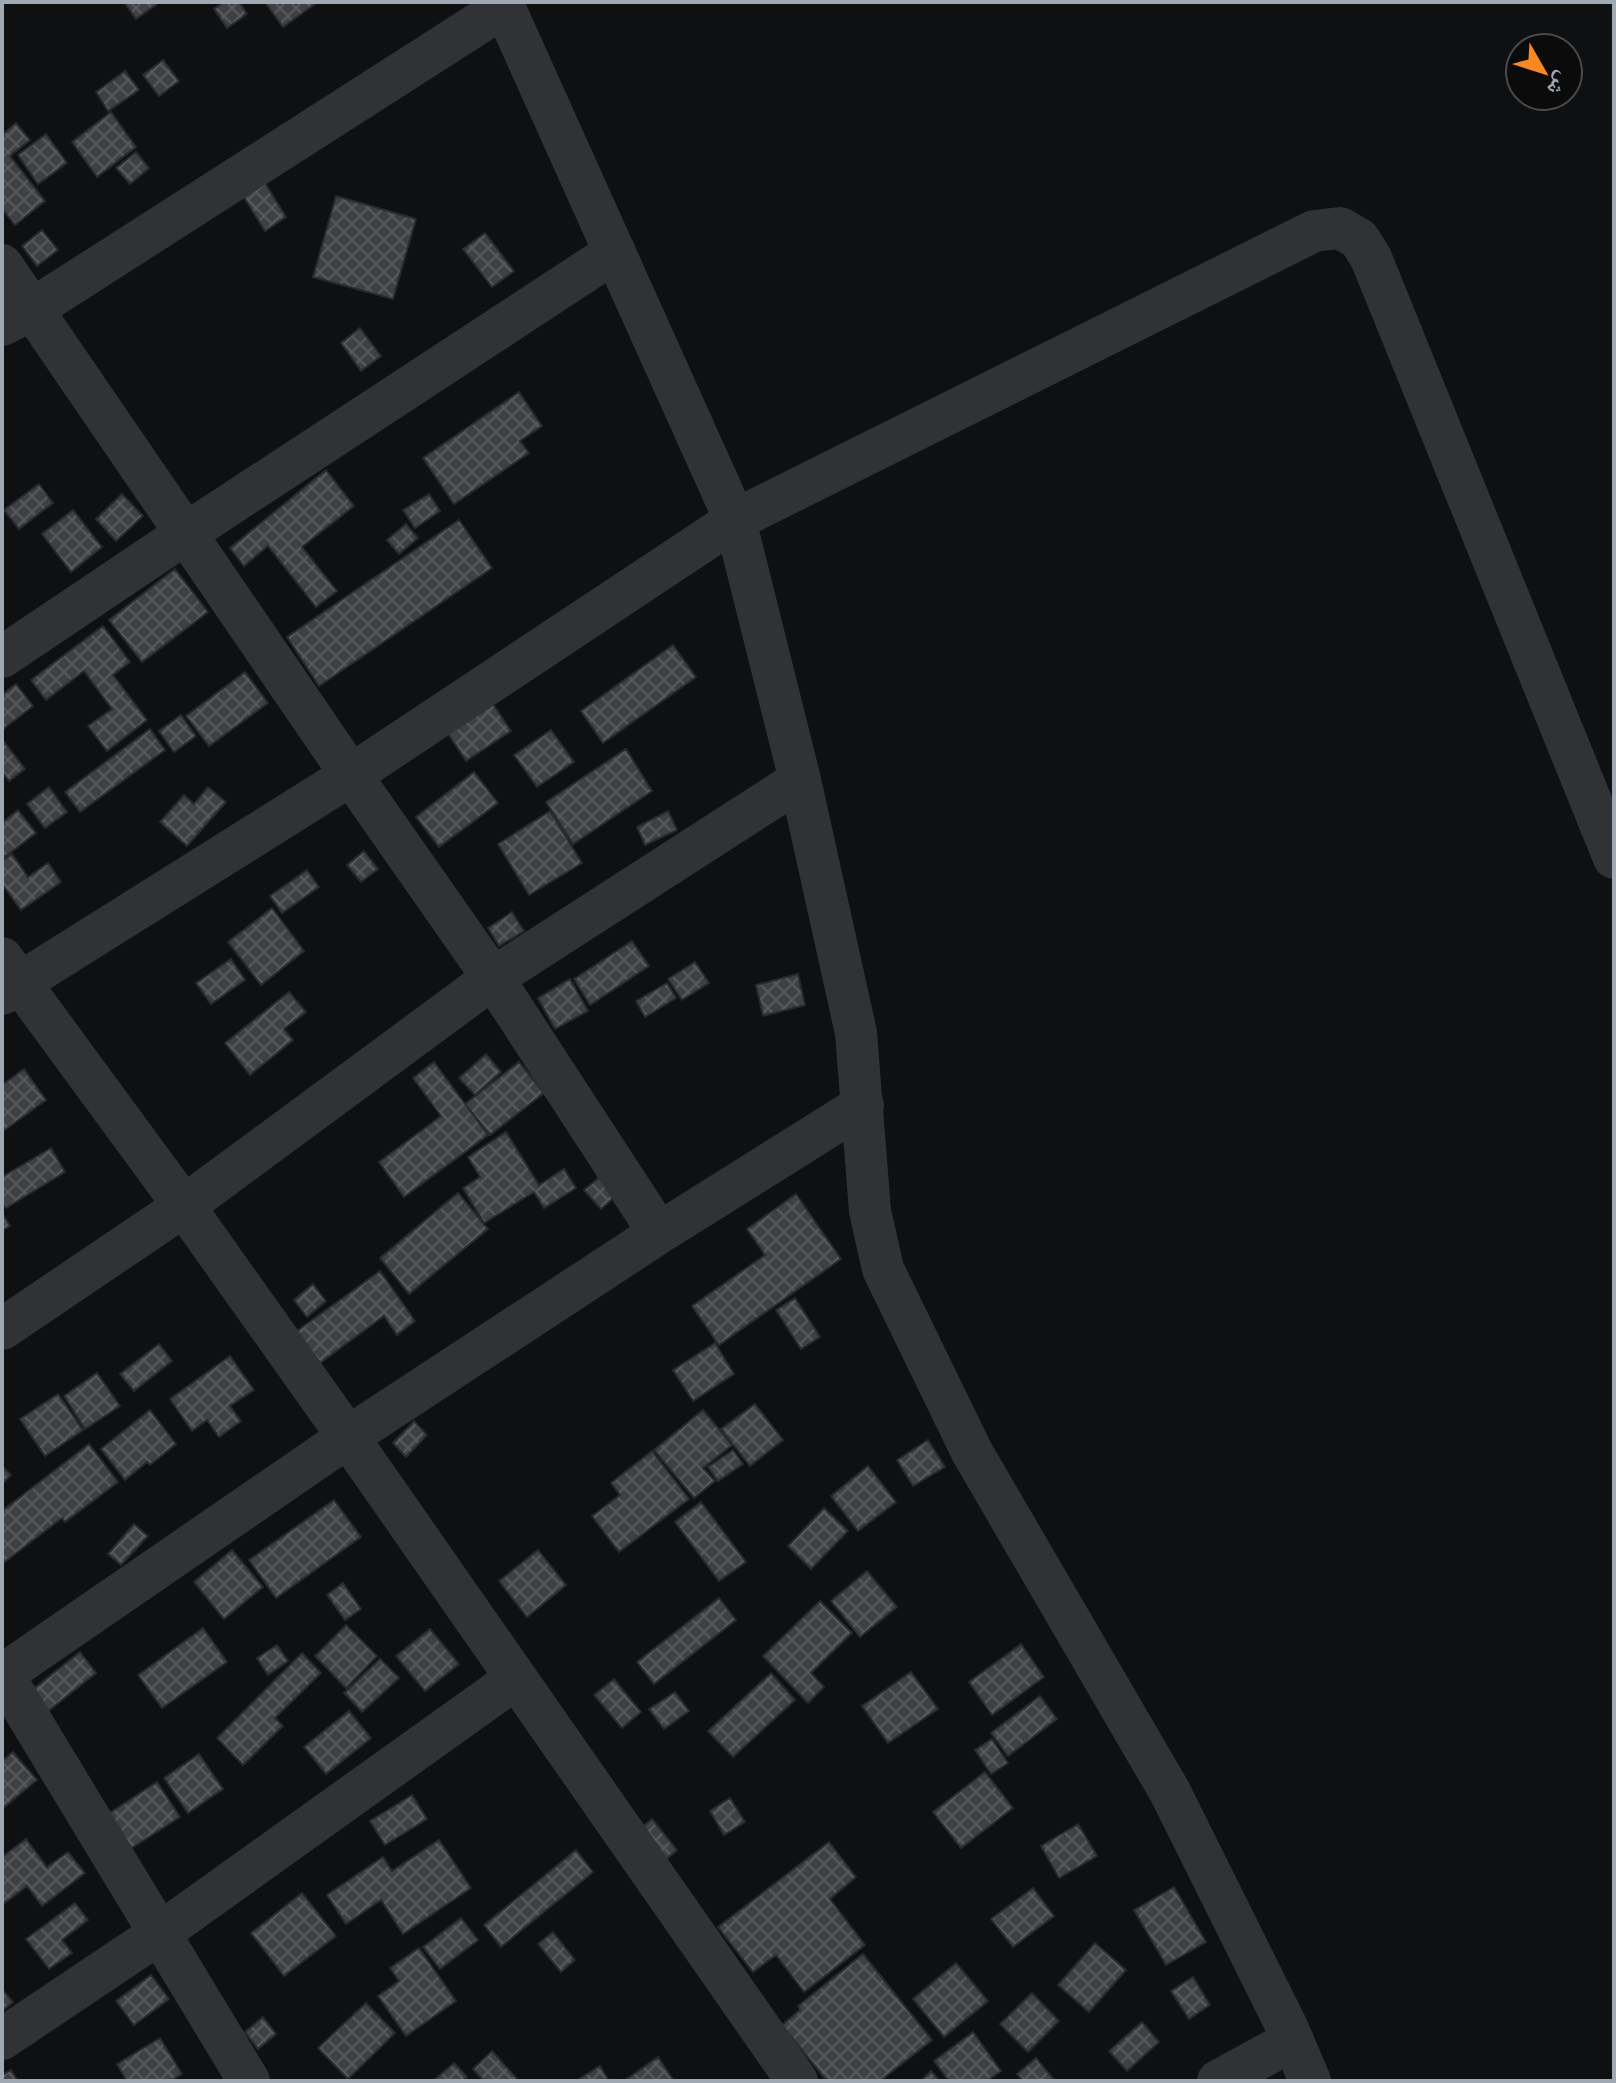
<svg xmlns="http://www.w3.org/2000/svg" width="1616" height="2083" font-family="'Noto Sans','Noto Naskh Arabic',sans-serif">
<defs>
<pattern id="building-cross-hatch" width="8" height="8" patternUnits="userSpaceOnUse" patternTransform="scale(2)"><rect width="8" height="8" fill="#3e4044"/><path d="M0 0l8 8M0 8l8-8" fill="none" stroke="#57595d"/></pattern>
</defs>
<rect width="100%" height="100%" fill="#0f1011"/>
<path fill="url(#building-cross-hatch)" stroke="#292a2d" stroke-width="2" d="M124,2H156L157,4L136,19Z
M224,2H239L247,14L227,28L214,9Z
M265,2H314L315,4L283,27Z
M163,60L179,81L159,96L143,75Z
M125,71L139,90L108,111L96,92Z
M111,112L136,147L97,177L72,142Z
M16,123L30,140L10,156L45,201L15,225L2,209V135Z
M46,134L67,163L38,184L18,155Z
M136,152L149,168L130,184L116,168Z
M263,180L286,217L265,231L242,194Z
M336,196L416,219L393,299L313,277Z
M42,230L58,250L37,266L22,246Z
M485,233L514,271L492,287L463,249Z
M360,328L381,356L361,371L341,343Z
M519,392L542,426L520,441L529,453L454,504L423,458Z
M326,470L354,506L302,547L337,591L316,607L268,546L244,566L230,548Z
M39,484L53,503L19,529L4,510Z
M122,494L143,516L116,541L96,519Z
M429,494L440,511L415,528L403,510Z
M73,510L102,547L71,572L42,534Z
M459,520L492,568L319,686L287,637Z
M406,524L418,538L399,554L387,540Z
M175,569L208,612L142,662L109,620Z
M103,626L130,662L113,675L147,720L107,751L88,726L112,709L84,671L46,700L31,680Z
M673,645L696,677L603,743L581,711Z
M245,672L268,703L209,746L186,716Z
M16,684L33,706L2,730V695Z
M489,698L511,731L466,761L444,727Z
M181,715L196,736L174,752L159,731Z
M150,729L165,750L80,812L65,792Z
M551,730L574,762L537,787L514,755Z
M2,739L25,769L9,781L2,772Z
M626,749L652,791L573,844L546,802Z
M474,772L498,803L439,847L416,817Z
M49,787L67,812L45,828L27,804Z
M208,787L226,802L187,846L160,822L184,795L194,804Z
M18,810L36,833L2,859V823Z
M550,811L582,863L529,895L498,844Z
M668,811L677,830L645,845L637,827Z
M364,851L378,869L361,882L347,865Z
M12,854L28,877L48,863L61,882L21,910L2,884V861Z
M307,870L319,887L282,913L270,896Z
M272,908L304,951L261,985L228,942Z
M512,912L524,931L499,946L488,928Z
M632,941L649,966L590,1005L574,979Z
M231,959L245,980L211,1004L196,983Z
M695,962L709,983L682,1000L668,979Z
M798,974L805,1005L763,1016L756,985Z
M570,979L588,1011L555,1029L538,998Z
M667,983L676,998L645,1017L636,1001Z
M289,992L306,1012L284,1029L293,1040L250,1075L225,1043Z
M486,1054L501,1072L475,1095L459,1078Z
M434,1062L488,1135L404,1197L379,1162L441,1116L413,1078Z
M519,1062L544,1093L490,1135L465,1104Z
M24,1069L46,1100L2,1132V1085Z
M506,1132L539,1185L564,1169L576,1188L544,1208L534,1192L484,1223L463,1188L480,1177L468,1157Z
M51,1148L65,1172L6,1208L2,1202V1177Z
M601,1176L617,1195L601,1209L584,1190Z
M458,1193L488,1229L409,1294L380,1258Z
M796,1194L841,1259L719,1345L692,1306L765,1255L747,1229Z
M2,1213L10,1226L2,1231Z
M380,1271L415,1321L397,1335L384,1316L320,1363L297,1331Z
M313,1284L326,1301L307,1317L294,1300Z
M795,1298L820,1337L801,1349L776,1310Z
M715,1343L734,1374L693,1401L673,1370Z
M159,1344L172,1361L134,1391L120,1374Z
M230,1356L254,1390L230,1406L241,1421L219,1437L207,1420L192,1431L170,1399Z
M97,1373L120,1406L85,1429L64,1396Z
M58,1394L83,1430L45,1456L20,1419Z
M755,1404L783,1440L750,1466L721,1429Z
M150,1410L176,1444L150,1465L147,1462L125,1480L101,1449Z
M703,1410L732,1445L703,1468L715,1481L694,1498L654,1450Z
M414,1421L427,1435L406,1457L393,1443Z
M928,1440L945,1467L913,1486L897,1460Z
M89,1444L118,1482L65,1522L62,1518L2,1564V1511Z
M733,1450L743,1464L718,1481L708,1467Z
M652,1451L689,1499L619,1552L592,1516L620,1495L611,1483Z
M2,1466L11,1475L2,1484Z
M868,1466L896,1502L858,1531L831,1496Z
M334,1500L361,1537L276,1598L249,1560Z
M701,1502L746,1562L719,1581L675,1522Z
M824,1508L848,1531L811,1569L788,1546Z
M134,1524L148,1536L121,1565L108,1554Z
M232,1550L263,1587L224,1619L194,1582Z
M538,1550L566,1585L527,1617L499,1581Z
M867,1571L897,1607L860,1637L831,1601Z
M343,1583L361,1609L345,1620L327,1595Z
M719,1598L736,1620L654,1684L637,1662Z
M820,1601L852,1633L811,1673L824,1687L808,1703L763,1656Z
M346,1625L377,1656L346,1688L315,1656Z
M203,1628L227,1662L162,1708L138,1675Z
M430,1629L459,1664L425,1691L396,1656Z
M1021,1644L1044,1677L992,1715L969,1682Z
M277,1645L288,1661L268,1675L257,1658Z
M80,1652L96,1673L47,1712L31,1691Z
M302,1653L321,1673L275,1718L283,1726L243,1765L217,1738Z
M380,1659L399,1678L362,1712L344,1693Z
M911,1672L938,1709L888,1743L862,1706Z
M771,1673L795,1700L733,1757L708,1731Z
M614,1679L641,1712L622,1728L594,1695Z
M675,1692L689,1711L664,1729L649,1709Z
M1040,1696L1057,1719L1008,1756L991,1733Z
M349,1711L371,1738L326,1774L304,1747Z
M992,1739L1008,1763L991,1774L975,1750Z
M13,1752L37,1780L2,1809V1761Z
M199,1754L223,1789L188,1813L164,1778Z
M985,1772L1013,1808L961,1848L933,1812Z
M157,1782L180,1817L130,1849L108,1814Z
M412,1795L427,1819L385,1845L370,1821Z
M730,1798L745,1822L724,1835L710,1811Z
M652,1819L677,1850L657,1867L632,1836Z
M1078,1824L1097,1856L1059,1878L1041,1846Z
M26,1839L47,1867L68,1852L85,1873L42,1906L27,1886L2,1905V1857Z
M439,1840L471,1888L403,1934L381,1900L346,1924L327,1895L383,1857L392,1871Z
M829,1842L856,1877L830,1899L865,1945L804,1992L776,1955L753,1972L718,1927Z
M576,1850L593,1872L501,1947L484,1925Z
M1174,1887L1206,1942L1166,1965L1134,1910Z
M1033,1888L1054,1916L1013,1947L991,1919Z
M302,1893L336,1936L284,1976L251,1933Z
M75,1903L88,1920L62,1940L72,1953L49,1969L26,1939Z
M461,1918L478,1940L440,1969L423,1947Z
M553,1932L575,1960L561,1972L538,1944Z
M1095,1943L1126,1970L1089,2012L1058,1985Z
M419,1948L456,2001L406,2036L378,1996L399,1981L390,1968Z
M863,1954L932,2040L880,2081H827L782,2025L800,2010L798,2006Z
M956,1963L988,2001L944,2037L913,1999Z
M151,1975L169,1999L134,2025L116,2001Z
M1193,1977L1210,2005L1189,2019L1171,1991Z
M2,1989L13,2002L2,2011Z
M1032,1993L1059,2021L1028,2052L1000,2024Z
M366,2003L395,2033L348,2079L318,2048Z
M263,2017L276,2034L258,2049L245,2032Z
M1142,2022L1159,2042L1127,2071L1109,2051Z
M973,2032L1001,2071L987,2081H949L934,2061Z
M160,2038L182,2074L170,2081H127L117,2064Z
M492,2051L519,2081H484L473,2069Z
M658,2057L674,2081H624Z
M1036,2058L1055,2081H1023L1017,2074Z
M454,2063L467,2077L462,2081H433Z
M600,2066L609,2081H576Z
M11,2070L18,2081H2V2075Z
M931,2071L940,2081H921Z"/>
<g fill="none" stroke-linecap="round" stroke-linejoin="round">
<path stroke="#303236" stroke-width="42" d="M502,2L735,520L800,780L856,1033L870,1211L883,1269L972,1452L1170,1792L1287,2027L1310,2081
M2,265L351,775L493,978L659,1233
M2,325L31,310L504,7
M2,657L185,534L615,252
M2,958L184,1206L348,1437L797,2081
M2,994L351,775L735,520L1314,231L1340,228L1359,239L1371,258L1614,858
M2,1329L184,1206L493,978L800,780
M2,1673L249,2081
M2,1675L348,1437L659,1233L863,1105
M2,2039L160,1933L515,1679
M1218,2081L1293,2040"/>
</g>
<rect width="1616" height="2083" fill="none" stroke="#a0a9b2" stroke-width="8"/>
<g transform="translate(1544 72) rotate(129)"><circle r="38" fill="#0b0b0c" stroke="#474a4e" stroke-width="2"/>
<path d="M0-6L14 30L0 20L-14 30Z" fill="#f68922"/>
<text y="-12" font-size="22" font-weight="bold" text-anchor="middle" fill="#a0a9b2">ش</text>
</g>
</svg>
